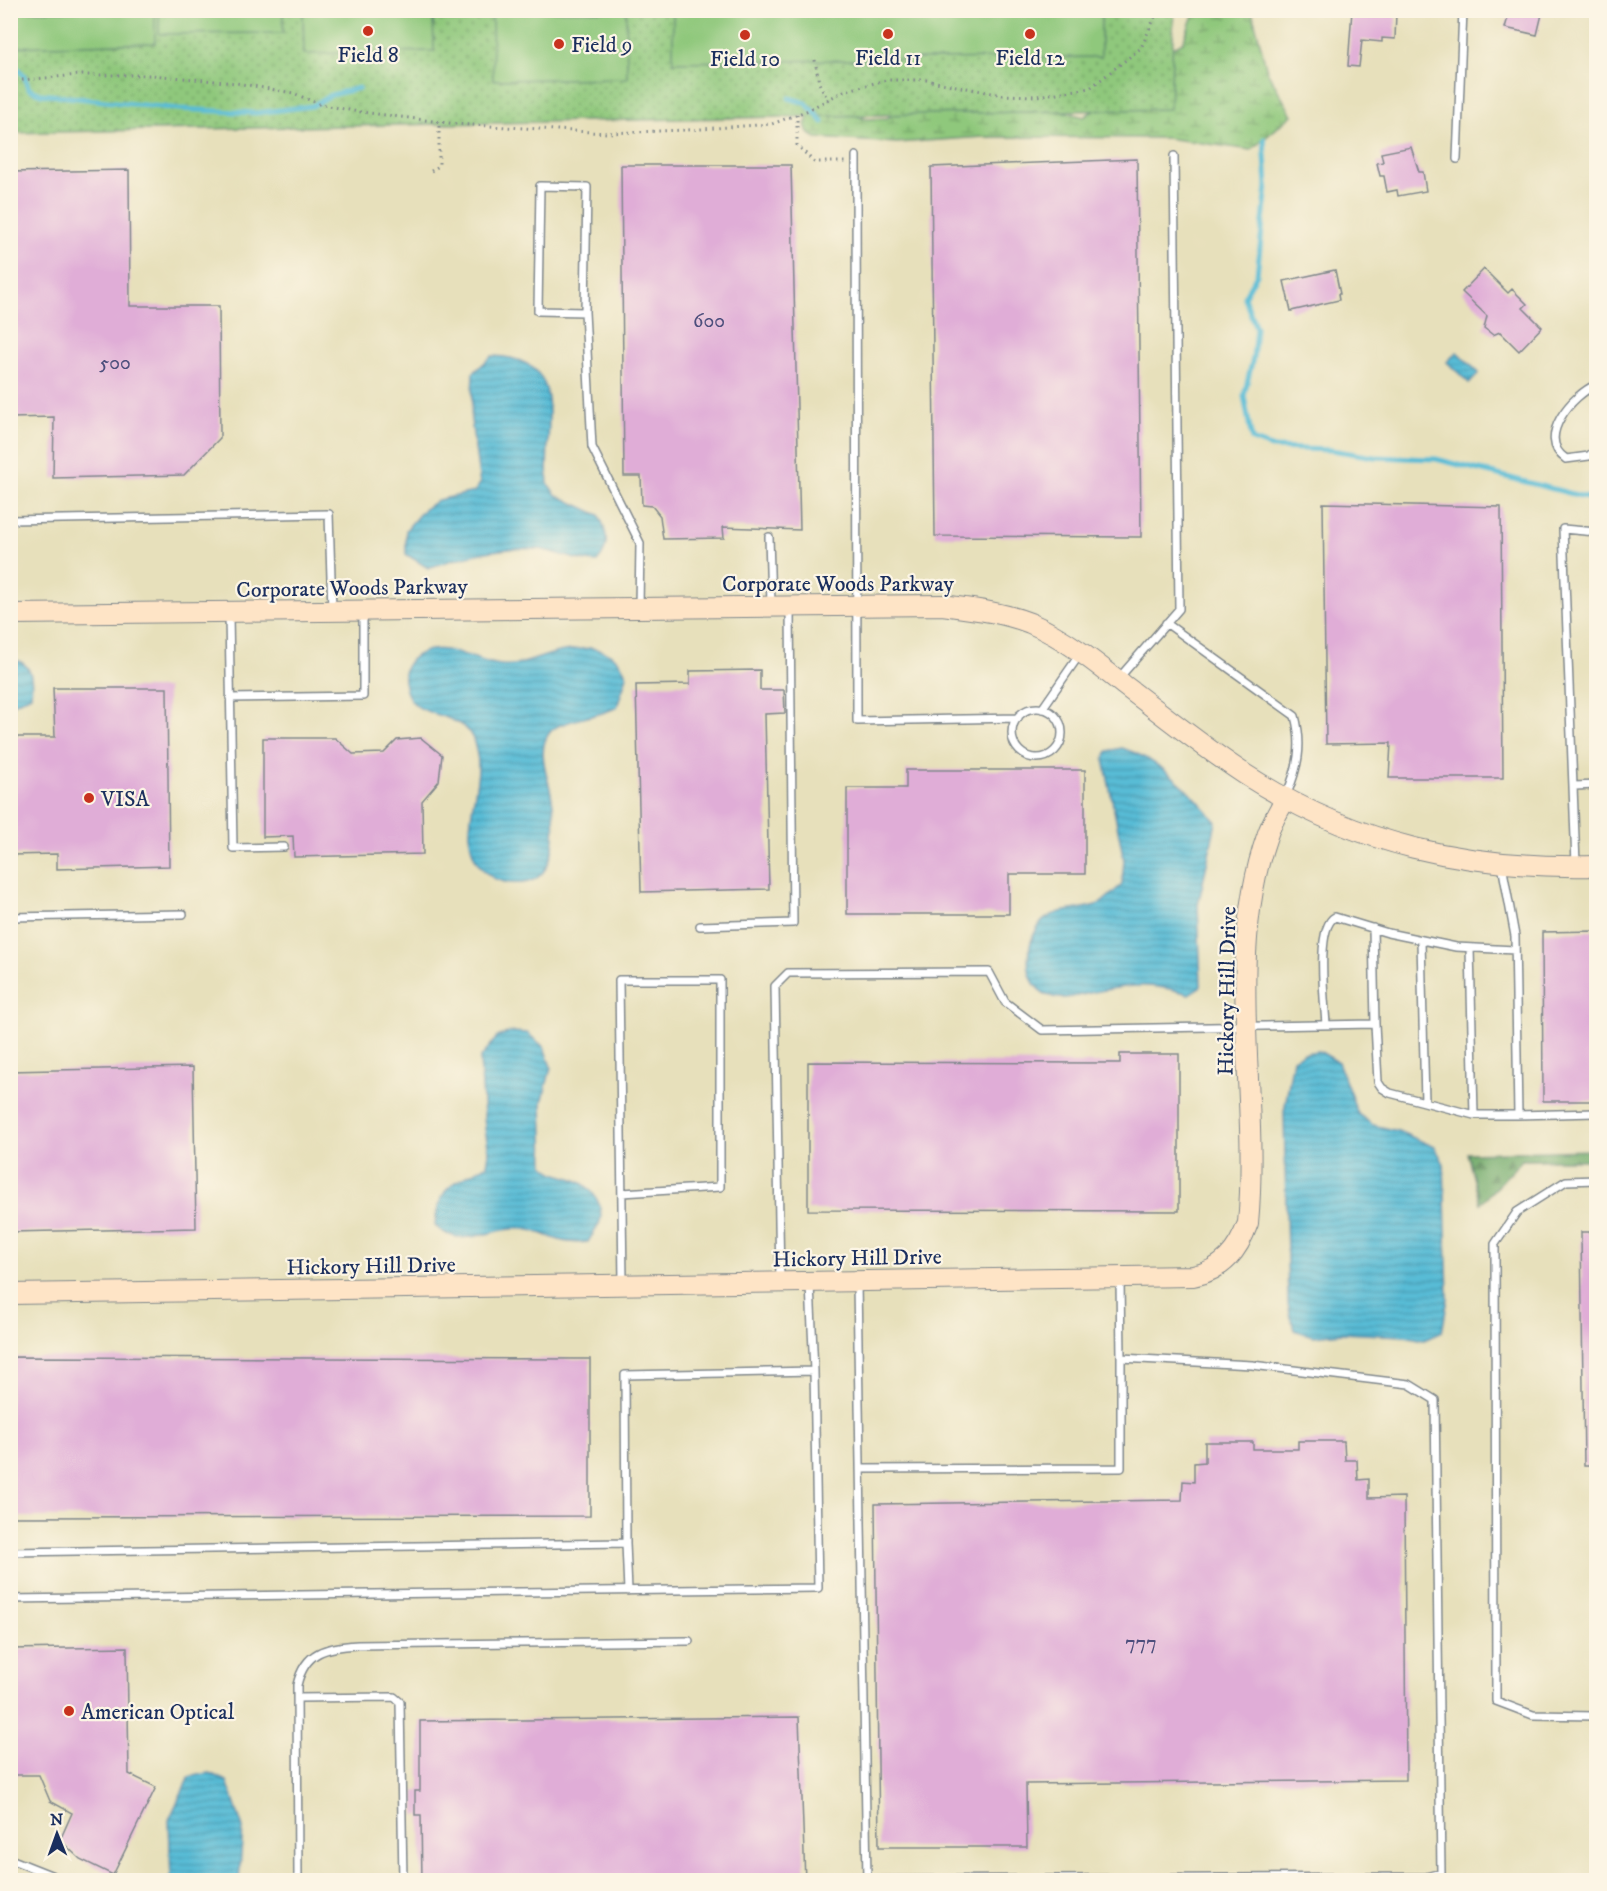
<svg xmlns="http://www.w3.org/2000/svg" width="1607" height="1891" font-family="'IM FELL DW Pica',serif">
<defs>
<pattern id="forest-firs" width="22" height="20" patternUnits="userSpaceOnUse" patternTransform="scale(1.5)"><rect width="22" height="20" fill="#73ac6c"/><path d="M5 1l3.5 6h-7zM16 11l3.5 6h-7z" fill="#5e8c5c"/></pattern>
<pattern id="wetland-marsh" width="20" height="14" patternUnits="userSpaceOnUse" patternTransform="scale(1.5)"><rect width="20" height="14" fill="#8fc87c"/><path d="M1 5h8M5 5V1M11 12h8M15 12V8" fill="none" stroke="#74a369"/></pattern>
<pattern id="park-dots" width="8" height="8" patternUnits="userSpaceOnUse" patternTransform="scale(1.5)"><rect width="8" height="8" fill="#8fc87c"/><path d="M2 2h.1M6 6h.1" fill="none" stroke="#74a369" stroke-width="1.8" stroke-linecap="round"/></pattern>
<pattern id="water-rules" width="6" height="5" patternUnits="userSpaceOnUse" patternTransform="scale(1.5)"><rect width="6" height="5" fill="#58bcd6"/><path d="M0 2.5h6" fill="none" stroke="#4899b1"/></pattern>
</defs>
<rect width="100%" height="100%" fill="#fcf5e5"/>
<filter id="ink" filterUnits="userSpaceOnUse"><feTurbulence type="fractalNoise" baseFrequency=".0167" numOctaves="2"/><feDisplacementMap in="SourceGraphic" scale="12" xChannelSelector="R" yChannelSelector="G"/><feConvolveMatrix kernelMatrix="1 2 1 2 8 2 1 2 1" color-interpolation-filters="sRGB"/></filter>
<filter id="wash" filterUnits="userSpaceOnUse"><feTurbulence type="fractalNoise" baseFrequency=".008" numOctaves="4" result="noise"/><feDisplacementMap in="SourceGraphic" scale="24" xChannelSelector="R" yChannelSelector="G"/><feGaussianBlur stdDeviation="1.35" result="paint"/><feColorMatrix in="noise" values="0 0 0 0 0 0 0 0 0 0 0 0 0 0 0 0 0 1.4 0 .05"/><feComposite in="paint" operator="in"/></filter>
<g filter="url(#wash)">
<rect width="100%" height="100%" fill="#e7e0bb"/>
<path fill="url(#forest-firs)" stroke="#476e65" stroke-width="1.5" d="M1596,1150V1160H1522L1480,1204L1467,1153Z"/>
<path fill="url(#wetland-marsh)" stroke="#557c6d" stroke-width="1.5" d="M1195,10L1252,11L1267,71L1292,115L1251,150L1166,138L983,137L897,143L816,138L808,133L805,124L810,114L848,113L866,119L887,118L912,105L1049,108L1084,117L1112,96L1141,65L1183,42Z"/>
<path fill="url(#park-dots)" stroke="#557c6d" stroke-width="1.5" d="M10,11H1174L1170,109L11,133Z"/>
<path fill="#8fc87c" stroke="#557c6d" stroke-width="1.5" d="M10,11H155V43L11,47Z
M159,11H283V33L159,34Z
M303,11H433L434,51L304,54Z
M492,11H626L627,78L493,80Z
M673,11H1101V57L673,62Z"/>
<path fill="url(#water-rules)" stroke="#3a769a" stroke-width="1.5" d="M1457,352L1479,373L1469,383L1447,362Z
M492,356C573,358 542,428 548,484L556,495L599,515C607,532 611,547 597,562C576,562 559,552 538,549C500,546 463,556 428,568L406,554V530L422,511L438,500L474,492L480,484L471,420L473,373Z
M591,648C611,652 619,657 627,676L617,707C600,717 559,720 550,732C536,749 547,774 551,793C556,819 560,873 528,882C516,885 499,883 489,875C448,843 487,788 476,750C474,741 472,733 464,727C443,709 408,719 404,681C403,673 405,666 411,660C435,635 473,662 501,665C520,667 541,656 559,652C569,650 580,649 591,648Z
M10,659C32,661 33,678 31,695L11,705Z
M1122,748C1159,759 1193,792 1216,822L1198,905L1201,986L1189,994C1153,983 1135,984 1099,991C1087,993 1074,998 1062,998C1022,997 1021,948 1041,923C1054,907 1084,912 1101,903C1108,898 1115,890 1122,885L1124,860L1104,759L1108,751Z
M510,1032L527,1033L544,1047L551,1067L542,1103L544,1165C558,1178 564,1174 578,1181C592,1188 604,1205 600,1221C598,1228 591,1236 588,1242C558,1246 550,1233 525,1229C492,1225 463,1252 435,1226C439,1183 454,1184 487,1165L489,1152L485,1129L480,1059L497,1037Z
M1319,1051L1338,1062L1358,1114L1373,1125L1398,1131L1435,1147L1444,1164L1448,1298L1442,1332L1424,1340L1405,1336L1341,1333L1313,1336L1294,1330L1288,1304L1284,1112L1293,1059L1304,1053Z
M209,1773L227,1781L243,1828L239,1880H171L169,1820L189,1777Z"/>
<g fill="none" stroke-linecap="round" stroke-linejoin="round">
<path stroke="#58bcd6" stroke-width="5" d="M10,61L24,75L29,89L41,94L179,109L256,113L312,106L331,95L359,88
M789,98L806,103L823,122
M1264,139L1267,186L1257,274L1244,297L1256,328L1253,358L1244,396L1252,440L1274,448L1331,450L1374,457L1436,459L1596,500"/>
</g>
<g id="blocks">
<path fill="#e0add7" d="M1352,10L1396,13L1395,39L1382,38V42L1362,40L1359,67L1348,66Z
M1510,10H1543L1537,35L1505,28Z
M1411,147L1419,172H1423L1426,191L1398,196L1397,190L1387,192L1384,176H1380L1377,163L1383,162L1381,153Z
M1137,159L1141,537L935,536L931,167Z
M621,165H791L800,530L723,527L724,538L663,539L660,516L652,506L642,505L641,476H624Z
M129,170L130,306H219L220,438L184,475L53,478L54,417L10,418V172Z
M1484,269L1508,293L1512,289L1527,304L1523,308L1542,327L1519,351L1500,332L1493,335L1484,328L1487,316L1462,292Z
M1335,270L1340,294H1338L1339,300L1291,311L1284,281Z
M1323,503L1501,507L1503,778H1389L1391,743L1326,744Z
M760,670V690H784L785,713L765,714L769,889L641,892L636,685L690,684V671Z
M53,688H167L169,866L57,869V854L10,855V737H55Z
M263,738H335L353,754L384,753L397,740L421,738L442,755L439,781L422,801L423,854L294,857L293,836L263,837Z
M906,770H1085V874H1009V914H847V788H906Z
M1596,931V1101H1543L1542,932Z
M1120,1054H1179V1211L808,1210V1062L1120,1063Z
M193,1067L196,1228L10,1232V1071Z
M1581,1232H1596V1466H1584Z
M10,1357L590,1359V1516L10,1517Z
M1298,1441H1344L1345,1460H1357L1358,1480L1369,1479V1498L1404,1497L1406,1780L1026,1784L1027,1847H879L875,1504L1182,1500L1183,1481L1194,1482V1463L1205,1462V1442H1253V1449H1298Z
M127,1647L129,1774L156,1787L113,1875L80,1859L60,1840L72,1813L50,1801L39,1775H10V1649Z
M799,1717L805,1881H422L421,1815H415V1791H420V1721Z"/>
</g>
</g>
<g filter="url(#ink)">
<use href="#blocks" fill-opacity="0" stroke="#81888c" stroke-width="1.5"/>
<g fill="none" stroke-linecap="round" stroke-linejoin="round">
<g stroke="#81888c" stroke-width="10">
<path id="lane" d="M856,156L857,721L1018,718
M1457,159L1463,10
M585,312L538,311L540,186L587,187L585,312L592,447L640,543L639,607
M1596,385C1573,394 1535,438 1566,459L1589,456L1596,449
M10,520L329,514L332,610
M769,537L771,604
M229,615L233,848L284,847
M1166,623L1295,716C1303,746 1298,768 1286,796
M1119,678L1179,609L1174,156
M230,698L363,696V613
M1012 733a25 25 0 1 1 50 0a25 25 0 1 1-50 0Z
M1042,709L1080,654
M1575,786L1596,785
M1576,864L1563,529L1596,532
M1502,865L1515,936L1518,1115L1596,1113
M10,917L183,914
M700,926L793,923L790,609
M1373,928L1375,1024
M1421,941L1425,1102
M1470,948L1474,1115
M1326,1025C1325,1004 1315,927 1335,917L1388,933L1456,947L1515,950
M1596,1180L1566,1181L1517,1212L1495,1244L1496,1701L1533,1715L1596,1716
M622,1193L720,1187V980H619L623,1282
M780,1280L775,986L788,973L989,972L1005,1002L1042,1030L1375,1024L1378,1082L1382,1088L1390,1093L1474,1115H1518
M857,1284L867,1880L1426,1877L1441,1873L1435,1400L1409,1384L1252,1365L1121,1358L1120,1280
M860,1469L1121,1468V1358
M626,1543L628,1591
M10,1552L626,1543L625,1375L814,1371L810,1285
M10,1599L818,1588L814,1371
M297,1698L394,1697L400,1702L403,1880
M10,1859L63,1880
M298,1880L297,1685C305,1651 326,1647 358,1645L689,1641"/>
</g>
<g stroke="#81888c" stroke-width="22">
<path id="secondary" d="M10,614L942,605C972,609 1002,612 1030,623C1065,638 1096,663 1125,686C1165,716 1204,748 1246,775C1355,845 1468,869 1596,866
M10,1294L1193,1276C1223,1270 1238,1251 1248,1223C1260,1095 1224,960 1267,836C1271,823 1279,811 1285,799"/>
</g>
<path stroke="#81888c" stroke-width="3" stroke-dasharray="1.5 4.5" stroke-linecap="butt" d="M815,60L819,83L828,100
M10,81L79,75H152L236,83L293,93L319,104L354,111L456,124L607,133L687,130L772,124L806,111L844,91L886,80H926L1002,95L1037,96L1090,88L1141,48L1158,10
M797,114V145L814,162H845
M431,171L439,166V121"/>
<use href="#lane" stroke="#fff" stroke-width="7"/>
<use href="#secondary" stroke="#fee4c6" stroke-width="20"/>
</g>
</g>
<g fill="#c8321e" stroke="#fcf5e5" stroke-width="2">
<circle cx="368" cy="31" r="6"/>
<circle cx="888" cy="34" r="6"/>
<circle cx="1030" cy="34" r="6"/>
<circle cx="745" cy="35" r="6"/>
<circle cx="559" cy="44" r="6"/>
<circle cx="89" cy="798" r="6"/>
<circle cx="69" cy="1711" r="6"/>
</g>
<g text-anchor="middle" stroke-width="4.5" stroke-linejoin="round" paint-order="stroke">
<g font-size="20" fill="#4c4e7c">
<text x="709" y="327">600</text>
<text x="115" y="369">500</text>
<text x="1141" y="1649">777</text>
</g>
<g font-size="22" fill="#1b2f5e" stroke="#fcf5e5">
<text x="571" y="52" text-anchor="start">Field 9</text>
<text x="368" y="62">Field 8</text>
<text x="888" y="65">Field 11</text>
<text x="1030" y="65">Field 12</text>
<text x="745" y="66">Field 10</text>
<text x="101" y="806" text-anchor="start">VISA</text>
<text x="81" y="1719" text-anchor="start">American Optical</text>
</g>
<g font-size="22" fill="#1b2f5e" stroke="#fcf5e5">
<text x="838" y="591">Corporate Woods Parkway</text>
<text transform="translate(352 587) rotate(-1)" y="8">Corporate Woods Parkway</text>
<text transform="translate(1226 991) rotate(-89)" y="8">Hickory Hill Drive</text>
<text transform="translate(857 1257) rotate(-1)" y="8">Hickory Hill Drive</text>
<text transform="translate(371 1265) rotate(-1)" y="8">Hickory Hill Drive</text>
</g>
</g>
<rect width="1607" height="1891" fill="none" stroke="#fcf5e5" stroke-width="36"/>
<g transform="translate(57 1834) rotate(359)" stroke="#fcf5e5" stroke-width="4.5" paint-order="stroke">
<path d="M0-4.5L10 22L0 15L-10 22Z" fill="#1b2f5e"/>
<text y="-9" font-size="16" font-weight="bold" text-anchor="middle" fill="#1b2f5e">N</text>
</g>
</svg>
